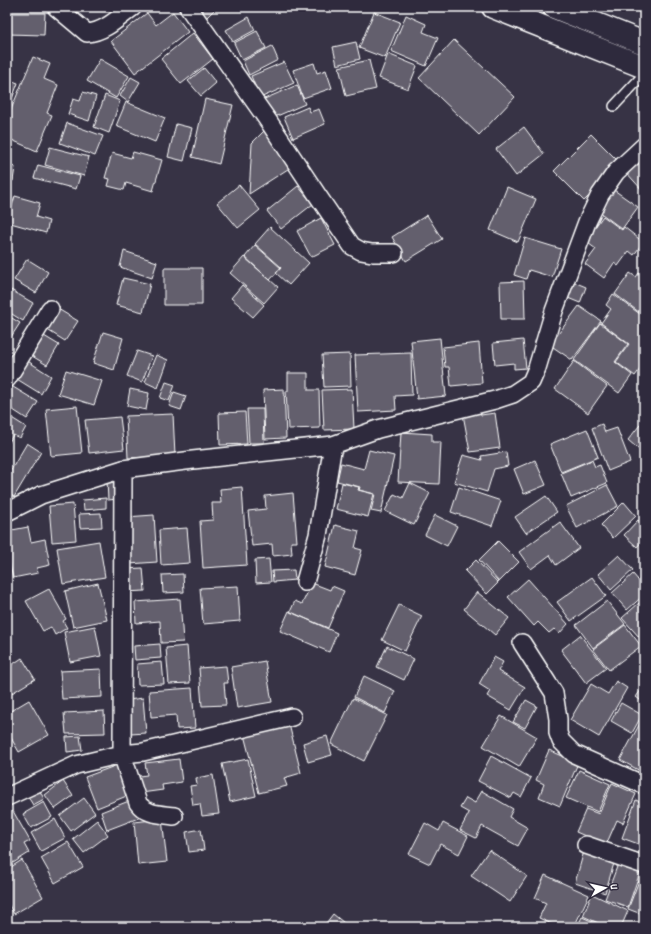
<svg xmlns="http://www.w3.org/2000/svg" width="651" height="934" font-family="Dekko,sans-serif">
<rect width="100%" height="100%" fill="#373345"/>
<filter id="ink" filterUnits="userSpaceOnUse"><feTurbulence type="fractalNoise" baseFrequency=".025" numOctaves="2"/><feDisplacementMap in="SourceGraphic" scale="8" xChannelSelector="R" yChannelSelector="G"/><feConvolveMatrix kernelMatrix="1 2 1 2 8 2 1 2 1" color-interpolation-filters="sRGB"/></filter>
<g filter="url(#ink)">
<path fill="#635f6d" stroke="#fff" d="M195,7H217L206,18Z
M628,7H644V15Z
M173,12L188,32L135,73L111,41L147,13L156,25Z
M374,12L400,22L385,58L359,48Z
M7,13H45L44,35L7,34Z
M406,15L426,24L423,32L438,38L426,66L391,51Z
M249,17L255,30L233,42L226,30Z
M257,31L266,48L242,60L234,43Z
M193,33L213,59L181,84L161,59Z
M454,40L515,97L479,135L419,78Z
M356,42L360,59L337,65L333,47Z
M272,46L278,60L249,75L243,61Z
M388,54L417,66L408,89L379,78Z
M33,57L50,64L44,79L58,85L47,113L52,115L37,151L7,138V119Z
M100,59L129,76L116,98L87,81Z
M369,60L376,89L346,96L339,67Z
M284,62L294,83L260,98L251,76Z
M314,63L317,73L326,70L332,88L303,98L293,70Z
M204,68L216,83L201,96L188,81Z
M131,77L140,82L128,102L120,96Z
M7,79L18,83L7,112Z
M297,85L305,104L270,119L262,100Z
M83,92L96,96L89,121L68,114L73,99L80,101Z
M105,95L120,101L109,133L94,127Z
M205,99L233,105L219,164L192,157Z
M126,102L165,118L155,142L116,126Z
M308,107L310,112L319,109L325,124L293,138L284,117Z
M67,123L103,136L95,156L60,143Z
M176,124L192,128L184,161L168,157Z
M524,127L544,154L516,176L496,149Z
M265,130L291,167L249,194L252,143Z
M591,134L621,164L584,201L554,171Z
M50,147L89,157L84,176L45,165Z
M133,152L162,160L153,191L126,183L124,190L108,186L110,179L105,178L112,153L131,158Z
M644,153V190L643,191L625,171Z
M7,165L15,167L13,181L7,180Z
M38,165L80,176L76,189L34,178Z
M239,185L260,210L238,228L217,203Z
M298,186L313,204L281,229L267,211Z
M507,187L536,199L518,242L490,230Z
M614,190L638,207L622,229L598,211Z
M15,196L40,203L36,217L49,221L46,233L7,222Z
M427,215L442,239L406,261L392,237Z
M603,216L622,230L624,227L643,242L634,255L629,251L618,266L614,263L604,278L585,264L596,249L585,241Z
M321,218L335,245L311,257L297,231Z
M270,227L309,263L289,285L276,273L281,267L255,244Z
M525,238L561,249L552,277L529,270L526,279L514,275Z
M255,245L281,268L270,280L245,257Z
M124,251L157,262L152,278L120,267Z
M244,257L278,287L264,303L230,273Z
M27,259L48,272L36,293L14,280Z
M164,268H202V305H164Z
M630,273L636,277L639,273L644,277V316L615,294Z
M123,278L150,284L143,312L116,305Z
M569,280L586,287L580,303L563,296Z
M524,281L525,319H501L500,282Z
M242,285L264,305L253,317L231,298Z
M11,290L33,303L23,321L7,311V297Z
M613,294L644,317V364L635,376L616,362L629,344L601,323L611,309L606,305Z
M53,306L78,321L65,341L41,326Z
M579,306L601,321L572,360L550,345Z
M7,315L20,323L11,337L7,334Z
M600,323L628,344L615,362L632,375L619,393L574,360Z
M103,332L123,338L114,370L93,363Z
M39,333L59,345L47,365L27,353Z
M440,338L446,396L417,399L411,341Z
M523,340L526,368L514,369V363L495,365L493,343Z
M479,343L482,383L451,386L449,367H445L443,347Z
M137,351L152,356L142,382L127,376Z
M411,353L412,395L395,396L396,410L358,412L355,355Z
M350,354L351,386L324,387L322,355Z
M156,355L168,360L158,388L145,382Z
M23,358L51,376L41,394L12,376Z
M574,361L607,386L588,413L555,389Z
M66,370L102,381L94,405L58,394Z
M288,373H308V390H319L320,428L288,429L286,391H288Z
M166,382L175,385L169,401L160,398Z
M8,384L38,402L27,419L7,406Z
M130,389L149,393L146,410L127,406Z
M284,389L286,438L265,439L263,390Z
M352,389L354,429L324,430L322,390Z
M174,392L186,396L181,410L169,406Z
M77,406L82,453L51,456L46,409Z
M480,406L481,415L495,413L500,448L470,452L462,409Z
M247,409H263L264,443H249Z
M245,412L247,444L220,445L219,413Z
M173,414L175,456L128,458L126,416Z
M7,415L26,427L20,438L13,435L8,444Z
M120,417L124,449L89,453L85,420Z
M643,421L644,422V454L628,440Z
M602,424L605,432L617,428L630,462L608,471L592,428Z
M587,429L598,457L561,472L550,444Z
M401,432L432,434V442H441L439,484L398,482Z
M27,443L41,452L14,497L7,492V477Z
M369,450L394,456L381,513L371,511L375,494L359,490L360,487L337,481L341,463L364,469Z
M506,452L508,466L494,469L487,492L454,482L463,455L482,460L481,456Z
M535,460L546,485L524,494L514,469Z
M592,460L595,467L600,465L607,483L571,498L561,473Z
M107,481H117L118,499L108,500Z
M342,483L359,487L358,490L374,494L368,517L336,509Z
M410,483L430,493L414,525L385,511L394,494L403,498Z
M607,485L618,506L577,528L566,506Z
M242,487L247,565L203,568L200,521L213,520L212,503H221L220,489Z
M459,487L501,501L492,526L451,512Z
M293,493L297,542H291L292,554L273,556L272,544L252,546L248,511L266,509L265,496Z
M546,496L557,512L526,533L515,517Z
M106,498V508L84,510L83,500Z
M624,502L636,516L613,538L601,525Z
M73,504L76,540L52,542L49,506Z
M101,513L102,527L80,528L79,514Z
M154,515L157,562L129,564L126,517Z
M435,515L457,526L447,546L425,535Z
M638,520L644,526V539L637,547L624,535Z
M560,522L579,548L556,565L550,555L531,569L519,552Z
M335,525L359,531L355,548L362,550L355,575L325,567Z
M28,527L31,542L45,539L50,565L37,568L38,573L13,578L7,552V531Z
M187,528L190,563L161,565L159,530Z
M99,541L105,577L63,584L57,548Z
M498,541L519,562L499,582L479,560Z
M619,555L633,570L611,590L598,574Z
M269,559L271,582L256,583L255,560Z
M476,560L498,583L487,594L465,571Z
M143,568L145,591L125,592L123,569Z
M294,570L295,580L273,582L272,571Z
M183,574L184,592L163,593L162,575Z
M633,574L644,587V595L627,610L612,593Z
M592,577L606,596L571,621L557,602Z
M528,579L568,624L559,634L554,629L549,633L538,622L534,626L508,597Z
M98,583L107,620L73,627L65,591Z
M312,583L330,590L332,586L344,591L328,628L290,612L295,601L302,604Z
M238,586L240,621L203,624L200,588Z
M49,589L66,619L63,621L67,628L55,635L51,627L43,631L26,601Z
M477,592L509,618L495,635L464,609Z
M180,599L183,642L161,643L160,621L136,623L135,602Z
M607,601L625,624L593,648L576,625Z
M639,603L644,609V634L640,638L622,618Z
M399,605L422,616L405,651L382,640Z
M289,611L337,633L329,652L280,631Z
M625,625L641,646L609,670L593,649Z
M95,626L101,656L70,662L64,632Z
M580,635L606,668L586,683L561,650Z
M160,644L161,658L135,660L134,646Z
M187,646L190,683L169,684L166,648Z
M387,646L414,659L404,680L377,667Z
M494,657L503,662L498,671L525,687L511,710L487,696L490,691L479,684Z
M22,658L35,679L7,696V668Z
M265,661L272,702L237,708L231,667Z
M162,662L164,684L138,685L137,664Z
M226,666L228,683H224L226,705L202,706L199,668Z
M101,669L102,697L62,699L60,671Z
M364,676L395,691L385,713L354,697Z
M616,681L627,688L599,737L570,720L591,684L608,694Z
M644,686V703L636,697Z
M192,688L195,728L177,729L176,715L151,717L149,691Z
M143,698L146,733L131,734L128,700Z
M353,698L387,715L364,761L331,744Z
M29,700L49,735L19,752L7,731V713Z
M526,700L537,706L525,728L513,722Z
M621,703L642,715L632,733L611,721Z
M104,711L105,733L66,734L64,713Z
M501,716L537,737L519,767L483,746Z
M644,716V773L620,760Z
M288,720L301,773L284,778L287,786L259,793L243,731Z
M80,736L82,750L67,752L66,737Z
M327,736L332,755L308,762L303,743Z
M549,750L578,763L560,806L539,797L544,784L536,780Z
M491,756L531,778L521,797L514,793L511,798L478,781Z
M179,759L182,782L162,785L163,790L141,793L139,776L147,775L145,763Z
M248,759L256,796L230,802L222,764Z
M123,763L134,793L97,808L85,777Z
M579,770L610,784L598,812L566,798Z
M213,775L219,814L202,816L200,804L193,805L190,786L197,785L196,778Z
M63,781L73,796L55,809L45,795Z
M612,783L636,794L623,823L617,820L606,845L576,832L586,809L599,814Z
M37,785L44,799L33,805L25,792Z
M482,791L513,809L509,817L528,828L518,846L482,826L476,838L460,830L469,813L460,808L466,798L475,803Z
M84,798L95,813L71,831L60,816Z
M134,799L141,817L107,830L101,812Z
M636,800L644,804V846L622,838Z
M44,802L52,817L31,828L23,814Z
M13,811L30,841L24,844L29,853L13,863L7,852V814Z
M55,819L65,838L41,851L31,833Z
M162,819L167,862L138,865L134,822Z
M97,820L108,835L84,853L73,839Z
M425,823L439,831L443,823L468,836L459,854L440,844L430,864L409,854Z
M201,829L204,850L189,852L186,832Z
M68,842L83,867L55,883L41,858Z
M489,850L527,876L510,902L471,876Z
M584,851L615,860L605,893L575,883Z
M7,859L11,867L22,860L43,897L14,914L7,902Z
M618,864L640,872L628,907L605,899Z
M642,873H644V915L628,909Z
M545,875L589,895L574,927H558L539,918L546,903L535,898Z
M592,894L628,911L621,927H607L583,916Z
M333,914L349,927H323Z
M582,917L605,927H577Z"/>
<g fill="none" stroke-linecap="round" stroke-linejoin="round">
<g stroke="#fff" stroke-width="12">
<path id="lane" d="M614,106L644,74"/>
</g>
<g stroke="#fff" stroke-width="20">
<path id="street" d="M56,7L87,33C105,32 119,17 133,7
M188,7L269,122L318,196L352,246L361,251L372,253H394
M7,379L50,309
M123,469L122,754L138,803C146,815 161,814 174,816
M7,512L41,495L123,469L193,460L333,445L378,429L495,400L513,394L531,382L537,368L554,311L587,222L600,195L616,172L644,146
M305,582L318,535L333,445
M522,643L554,693L558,719V733L561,741L574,754L644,785
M7,797L76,765L122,754L143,752L292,717
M586,845L644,865"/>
</g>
<g stroke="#fff" stroke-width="25">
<path id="secondary" d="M493,7L644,67
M554,7L644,43"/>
</g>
<use href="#lane" stroke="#2f2a3d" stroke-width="9"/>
<use href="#street" stroke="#2f2a3d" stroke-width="17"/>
<use href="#secondary" stroke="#2f2a3d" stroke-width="22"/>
</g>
</g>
<rect width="651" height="934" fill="none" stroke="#2f2a3d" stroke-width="24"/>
<rect x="12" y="12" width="627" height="910" fill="none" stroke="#fff" stroke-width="1.5" filter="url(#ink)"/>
<g transform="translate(605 888) rotate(82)" stroke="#2f2a3d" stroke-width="3" paint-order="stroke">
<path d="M0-3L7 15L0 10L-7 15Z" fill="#ffffff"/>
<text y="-6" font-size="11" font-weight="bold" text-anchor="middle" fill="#ffffff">U</text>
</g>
</svg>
